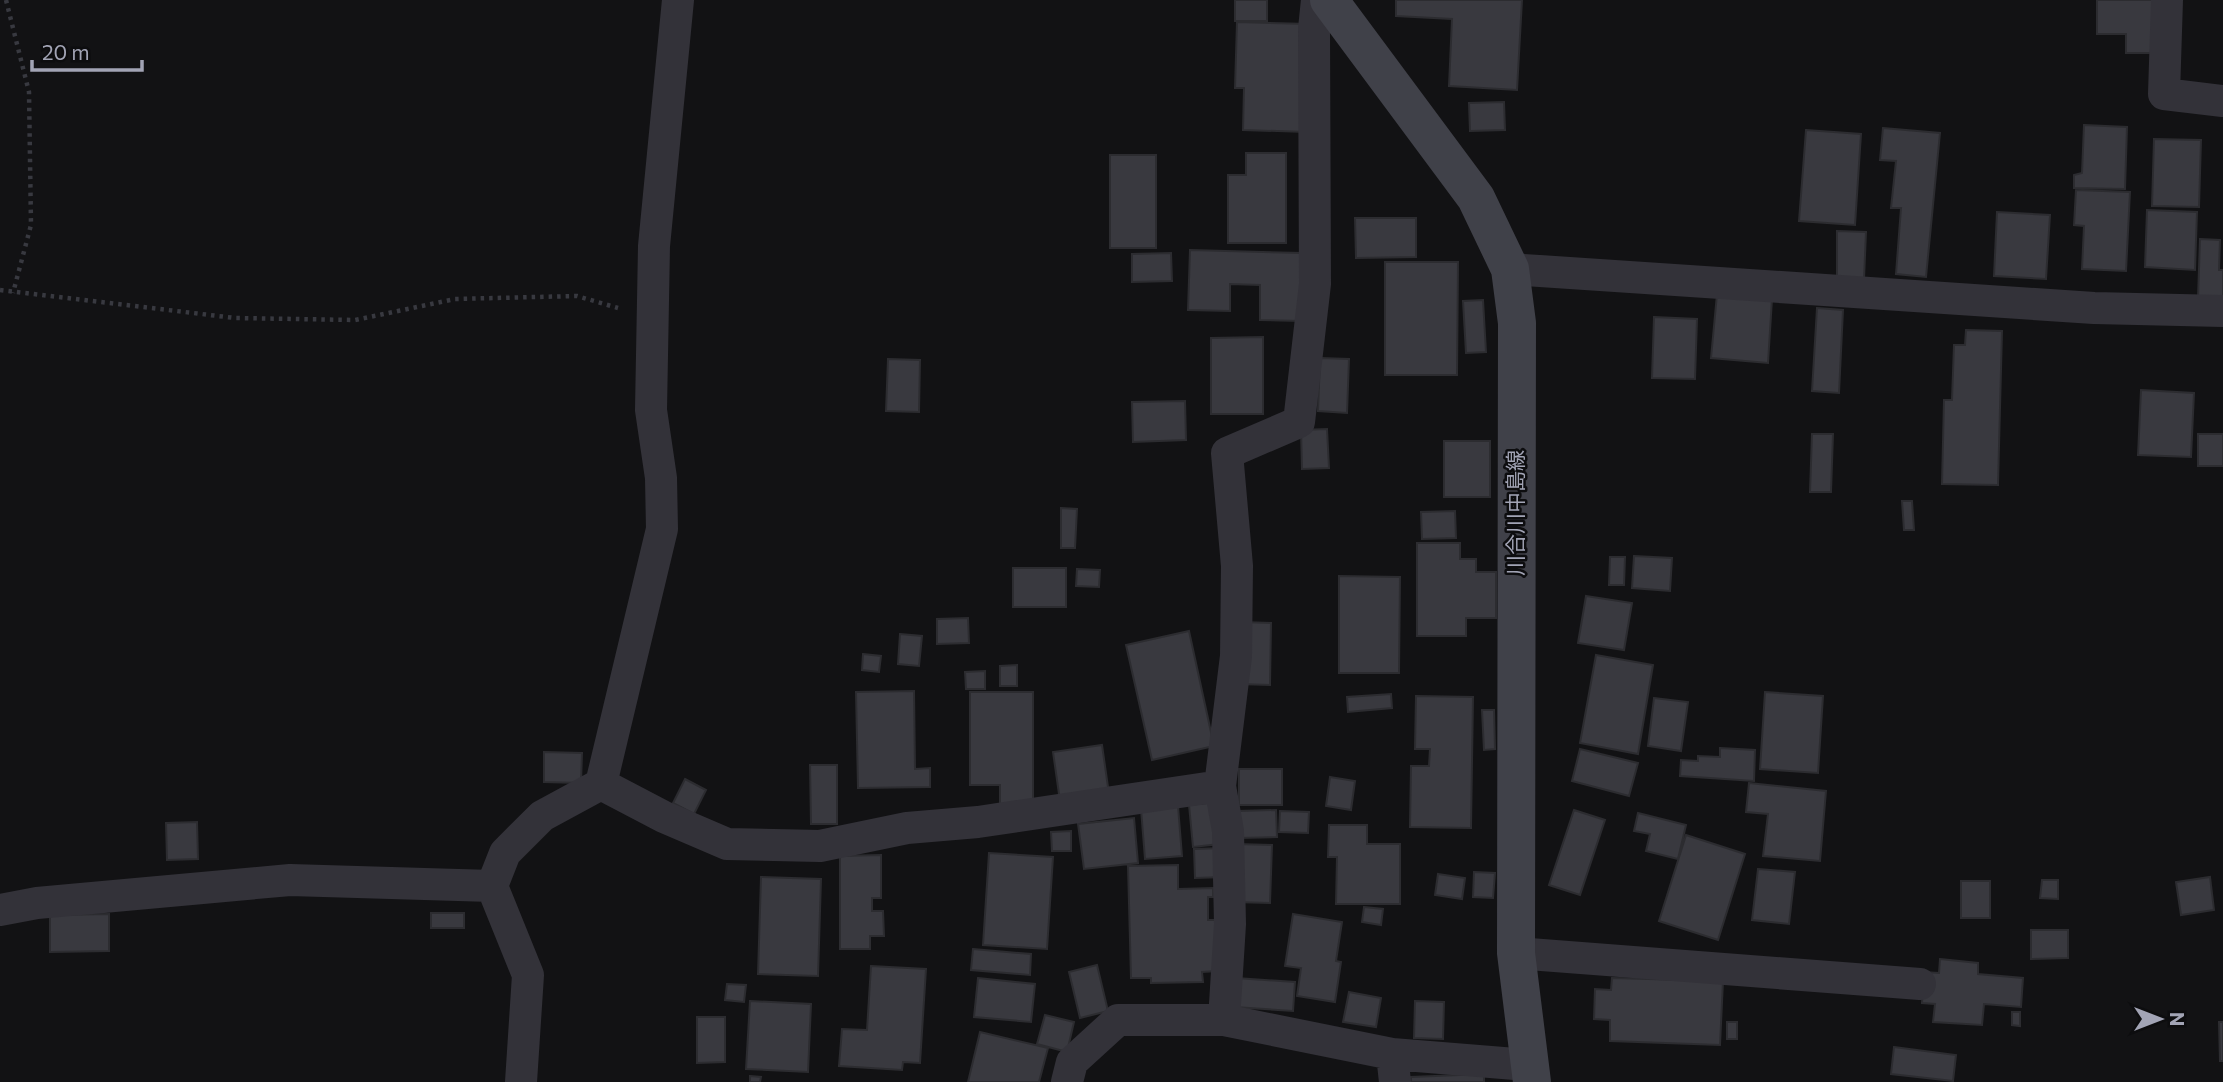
<svg xmlns="http://www.w3.org/2000/svg" width="2223" height="1082" font-family="Commissioner,'Noto Sans JP',sans-serif">
<rect width="100%" height="100%" fill="#121214"/>
<path fill="#39393f" stroke="#2c2c30" stroke-width="2" d="M1235,0H1267V21H1235Z
M1396,0H1522L1517,90L1449,86L1452,19L1396,16Z
M2097,0H2156V53H2126V34H2097Z
M1237,22L1309,24L1306,132L1243,130L1244,88H1235Z
M1504,102L1505,130L1470,131L1469,103Z
M2084,125L2127,127L2125,189L2074,188V175L2082,173Z
M1883,128L1940,133L1926,277L1896,274L1901,208H1891L1896,161L1880,160Z
M1806,130L1861,134L1855,225L1799,221Z
M2154,139L2201,140L2199,207L2152,206Z
M1246,153H1286V243H1228V175H1246Z
M1110,155H1156V248H1110Z
M2076,190L2130,192L2126,271L2082,269L2084,226L2074,225Z
M2147,210L2197,212L2195,270L2145,267Z
M1997,212L2050,215L2046,279L1994,276Z
M1355,218H1416V257L1356,258Z
M1837,231L1866,232L1864,279H1837Z
M2200,239L2220,240L2219,270H2223V299L2198,298Z
M1190,250L1302,253L1301,321L1260,320V285L1230,284V311L1188,310Z
M1171,253L1172,281L1132,282V254Z
M1385,262H1458L1457,375H1385Z
M1717,294L1772,299L1768,363L1711,358Z
M1483,300L1486,352L1466,353L1463,301Z
M1817,308L1843,310L1839,393L1812,391Z
M1654,317L1697,319L1695,379L1652,378Z
M1966,330L2002,331L1998,485L1942,484L1944,400H1952L1954,345H1965Z
M1263,337V414H1211V338Z
M1320,358L1349,359L1347,413L1318,411Z
M888,359L920,360L919,412L886,411Z
M2141,390L2194,393L2191,457L2138,455Z
M1185,401L1186,440L1133,442L1132,402Z
M1327,429L1329,468L1302,469L1301,430Z
M1812,434H1833L1831,492H1810Z
M2198,434H2223V466H2198Z
M1444,441H1490V497H1444Z
M1902,501H1912L1914,530H1904Z
M1061,508L1077,509L1075,548H1061Z
M1455,511L1456,538L1422,539L1421,512Z
M1417,543H1460V559H1476V572H1496V618H1466V636H1417Z
M1634,556L1672,558L1670,591L1632,588Z
M1610,557H1625L1624,585H1609Z
M1013,568H1066V607H1013Z
M1077,569L1100,570L1099,587L1076,586Z
M1339,576L1400,577L1399,673H1339Z
M1586,596L1632,603L1624,650L1578,643Z
M968,618L969,643L937,644V619Z
M1241,622L1271,623L1270,685L1239,684Z
M1189,631L1214,746L1152,760L1126,645Z
M900,634L922,636L919,666L898,664Z
M863,654L881,656L879,672L862,670Z
M1596,655L1653,665L1638,754L1580,743Z
M1017,665V686H1000V666Z
M985,671V689H966L965,672Z
M914,691L915,769L930,768V787L858,788L856,692Z
M970,692H1033V804H1000V785H970Z
M1765,692L1823,696L1818,773L1760,769Z
M1391,694L1392,708L1348,712L1347,697Z
M1416,696L1473,697L1471,828L1410,827L1411,766H1429L1430,749H1415Z
M1654,698L1688,702L1681,751L1648,746Z
M1482,710H1494L1495,749L1484,750Z
M1102,745L1109,794L1060,801L1053,752Z
M1720,748L1755,750L1754,781L1680,776L1681,760L1698,761V756L1720,757Z
M1580,749L1638,763L1629,796L1572,781Z
M544,752L582,753L581,783L544,782Z
M810,765H837V824H811Z
M1239,769H1282V805H1239Z
M1330,777L1355,781L1351,810L1326,806Z
M685,779L706,790L694,814L673,803Z
M1749,783L1826,791L1820,861L1763,856L1768,814L1746,812Z
M1217,802L1220,844L1193,847L1189,805Z
M1178,806L1182,856L1145,859L1141,809Z
M1276,810L1277,837L1238,838V811Z
M1574,810L1605,820L1580,895L1549,885Z
M1280,811L1309,812L1308,833L1279,832Z
M1638,813L1686,825L1678,859L1646,851L1650,834L1634,831Z
M1134,818L1138,863L1084,869L1078,824Z
M197,822L198,859L167,860L166,823Z
M1329,825H1367V844H1400V904H1336L1337,857H1328Z
M1071,831V851H1052L1051,832Z
M1686,835L1745,854L1718,940L1659,921Z
M1236,844L1272,845L1270,903L1234,902Z
M1224,848L1225,877L1195,878L1194,849Z
M989,853L1053,857L1047,949L983,945Z
M881,855V898H872V911H883L884,936H870V949H840V856Z
M1178,865V889L1213,888V897H1208V920H1216L1217,971L1202,972L1203,982L1151,983V978H1131L1128,866Z
M1758,869L1795,872L1789,924L1752,920Z
M1474,872L1495,873L1493,898L1473,897Z
M1438,874L1465,878L1462,899L1435,895Z
M761,877L821,879L818,976L758,974Z
M2210,877L2214,910L2181,915L2176,882Z
M2042,880H2058V899L2040,898Z
M1961,881H1990V918H1961Z
M1364,907L1383,909L1381,925L1362,922Z
M431,913H464V928H431Z
M109,914V951L50,952V915Z
M1293,914L1342,922L1336,961L1341,962L1335,1002L1297,996L1301,968L1285,966Z
M2031,930H2068V958L2031,959Z
M973,949L1031,954L1030,975L971,970Z
M1940,959L1978,963V974L2023,978L2021,1007L1984,1004L1982,1025L1933,1022L1935,1004L1922,1003L1924,972L1939,973Z
M1097,965L1108,1011L1080,1018L1069,972Z
M871,966L926,969L920,1063L903,1062L902,1070L839,1066L842,1029L867,1030Z
M978,978L1035,984L1031,1022L974,1017Z
M1236,978L1295,982L1293,1011L1234,1007Z
M1612,978L1723,981L1720,1045L1610,1041V1020L1594,1019L1595,989L1611,990Z
M727,984L746,985L744,1002L725,1000Z
M1349,992L1381,998L1376,1027L1343,1022Z
M750,1001L811,1004L808,1072L746,1069Z
M1415,1001L1444,1002L1443,1039L1414,1038Z
M2012,1012H2020V1026L2012,1025Z
M1045,1015L1074,1022L1067,1052L1037,1044Z
M697,1017H725V1062L697,1063Z
M1727,1022H1737V1039H1727Z
M2219,1022H2223V1061H2220Z
M980,1032L1048,1048L1039,1082H968Z
M1894,1047L1956,1055L1953,1081L1891,1074Z
M1484,1074V1082H1411V1077Z
M750,1076L761,1077L760,1082H750Z"/>
<g fill="none" stroke-linecap="round" stroke-linejoin="round">
<path stroke="#383940" stroke-width="4.5" stroke-dasharray="3.5 5" stroke-linecap="butt" d="M6,0L29,92L31,225L13,293
M0,290L235,318L355,320L455,299L577,296L618,308"/>
<path stroke="#333239" stroke-width="32" d="M2167,0L2164,94L2223,101
M1510,269L2094,308L2223,311
M601,784L664,817L727,844L820,846L907,828L978,822L1220,786
M492,886L505,853L542,816L601,784L662,529L661,478L651,410L654,246L678,0
M0,910L37,903L290,880L492,886L528,975L521,1082
M1516,953L1920,984
M1224,1020L1230,924L1228,831L1220,786L1236,656L1237,566L1227,453L1299,422L1315,284L1314,29L1317,0
M1392,1054L1395,1082
M1067,1082L1072,1062L1118,1020H1224L1392,1054L1528,1065"/>
<path stroke="#404149" stroke-width="38" d="M1329,0L1476,198L1510,269L1517,323L1516,953L1532,1082"/>
</g>
<g text-anchor="middle" stroke-width="5" stroke-linejoin="round" paint-order="stroke">
<g font-size="21" fill="#a2a4b5" stroke="#0d0d0f">
<text transform="translate(1516 513) rotate(-90)" y="7">川合川中島線</text>
</g>
</g>
<g transform="translate(2160 1019) rotate(90)" stroke="#0d0d0f" stroke-width="5" paint-order="stroke">
<path d="M0-5L12 26L0 18L-12 26Z" fill="#a2a4b5"/>
<text y="-10" font-size="19" font-weight="bold" text-anchor="middle" fill="#a2a4b5">N</text>
</g>
<path d="M32 60v10h110v-10" fill="none" stroke="#a2a4b5" stroke-width="3.5"/>
<text x="42" y="60" font-size="21" fill="#a2a4b5" stroke="#0d0d0f" stroke-width="5" paint-order="stroke">20 m</text>
</svg>
